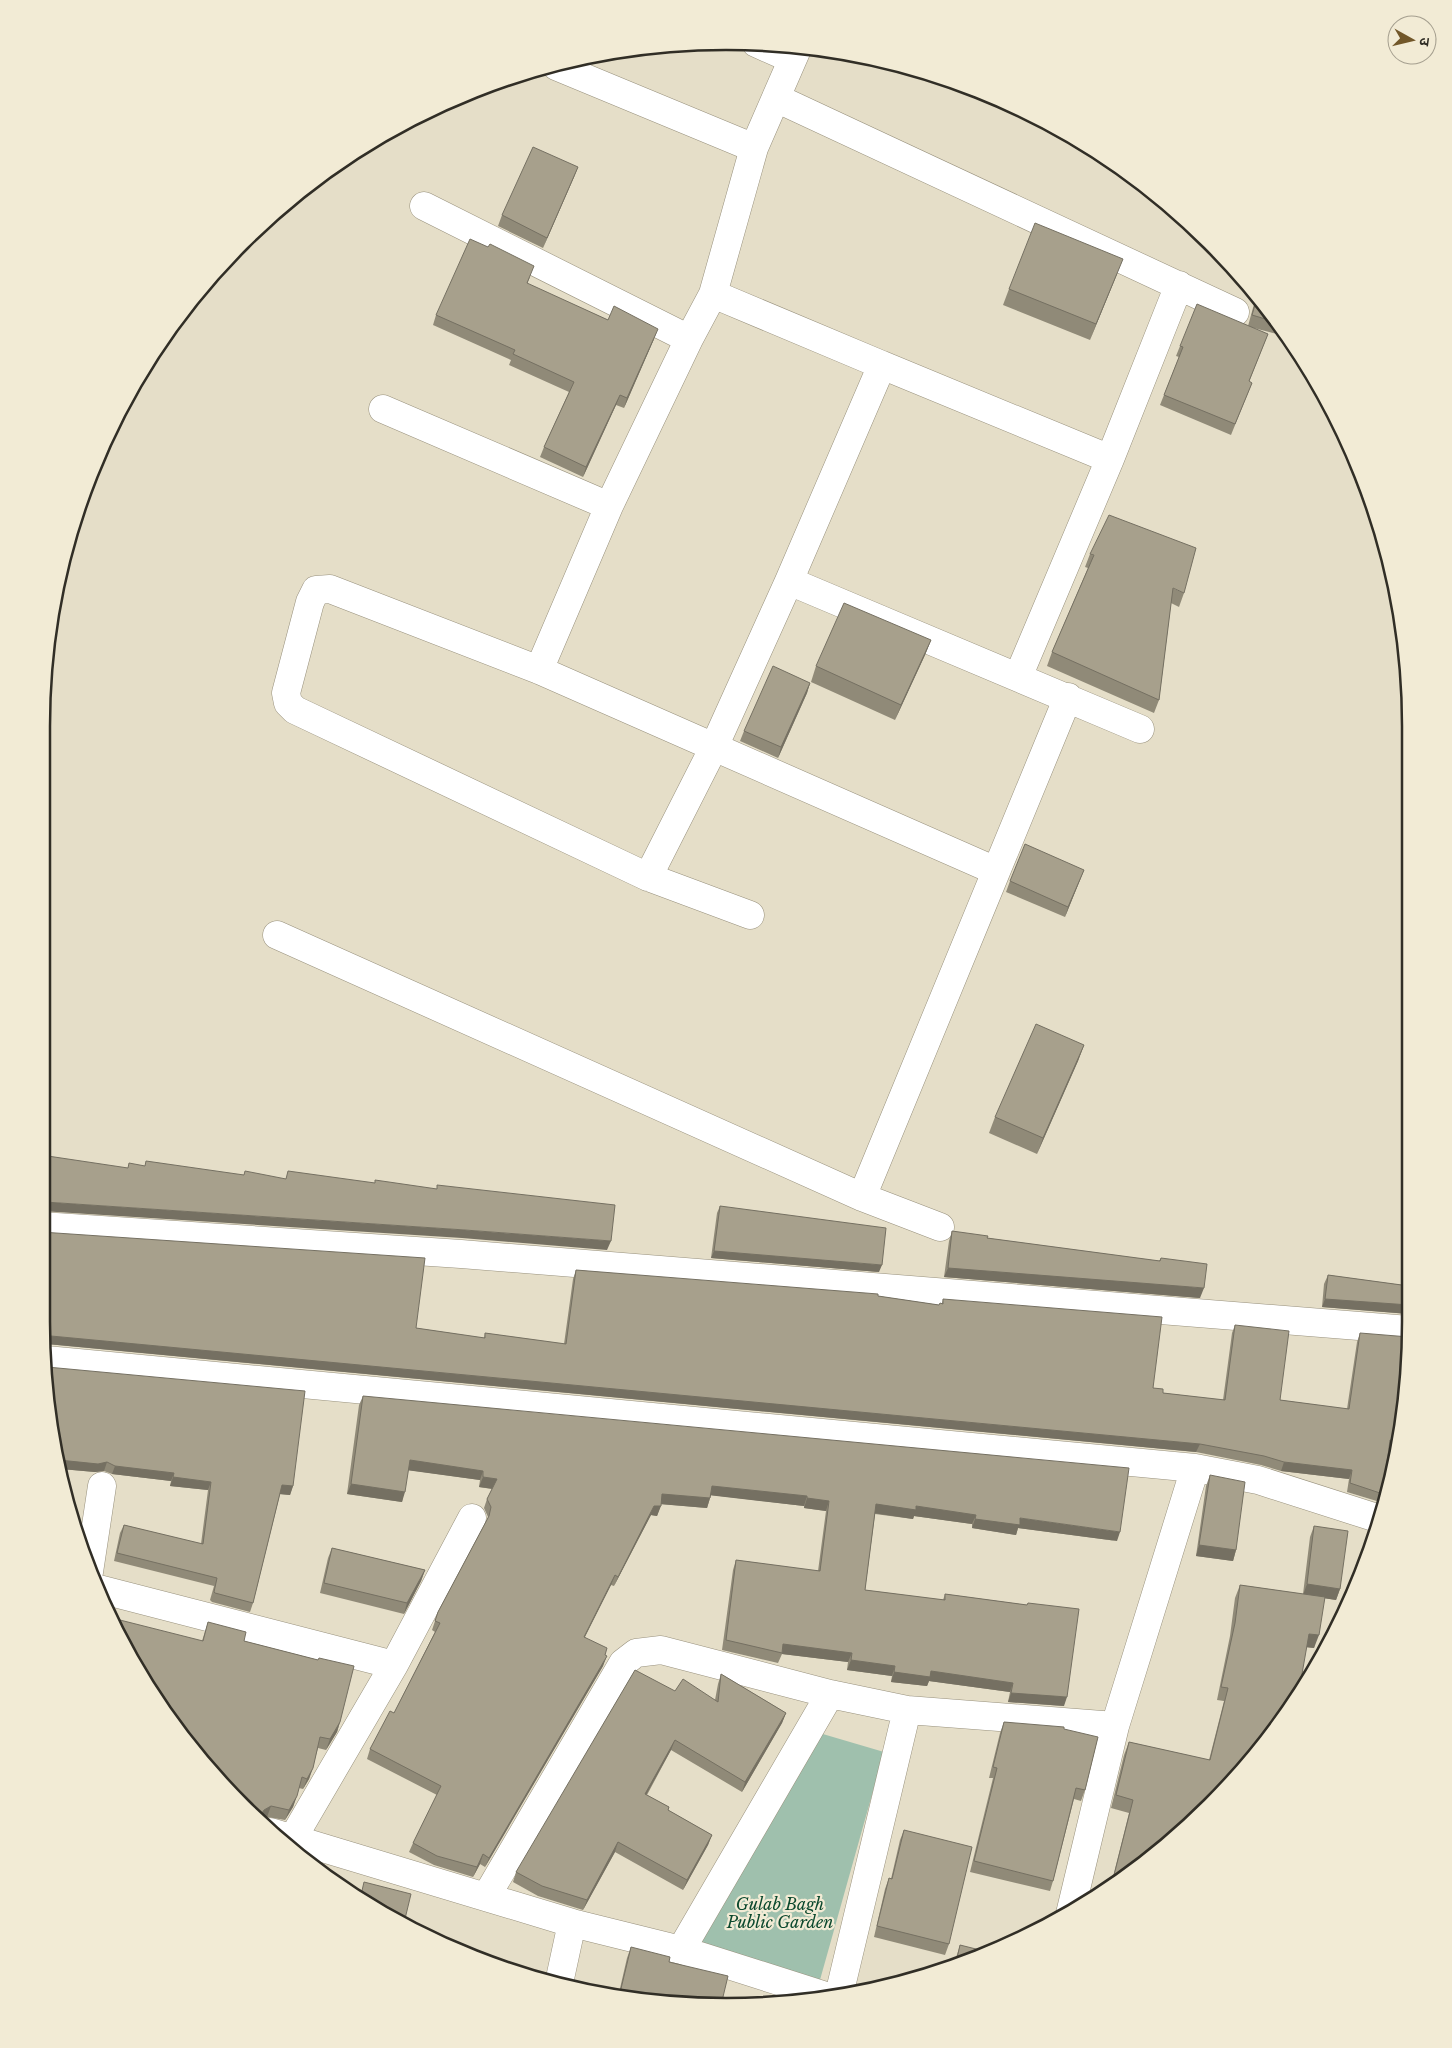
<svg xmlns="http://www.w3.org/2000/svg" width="1452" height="2048" font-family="'Libre Baskerville','Noto Sans Devanagari',serif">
<rect width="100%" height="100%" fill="#e5dec8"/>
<path fill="#9fc0ad" d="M816,1732L884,1752L818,1987L696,1944Z"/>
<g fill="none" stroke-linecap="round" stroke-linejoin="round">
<g stroke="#98917d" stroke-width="29">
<path id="street" d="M756,43L792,59
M556,66L754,148
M776,98L1235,312
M424,206L689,339
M713,294L882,365L789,581L714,747L996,871
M882,365L1110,459
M383,409L609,506
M789,581L1140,729
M539,670L609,506L689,339L713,294L754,148L798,47
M1018,677L1110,459L1179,285
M648,877L714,747L539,670L330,589L316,590L310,602L286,693L288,703L295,710L648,877L750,915
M277,935L862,1197L940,1227
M862,1197L1068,697
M41,1226L461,1254L1409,1330
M46,1360L1195,1468L1258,1480L1380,1519
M89,1572L102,1486
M95,1588L394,1665
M270,1832L572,1923L681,1950L829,1997
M293,1838L394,1665L472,1518
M486,1897L623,1663L636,1653L661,1650L830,1694
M1070,1914L1115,1726L1195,1468
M681,1950L830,1694L907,1710L1115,1726
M559,1983L572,1923
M839,1995L907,1710"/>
</g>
<use href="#street" stroke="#fff" stroke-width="28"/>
</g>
<path fill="#908a78" d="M578,167L574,177L543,248L498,226L502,215Z
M1117,274L1090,340L1003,305L1009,289Z
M530,277L527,284L608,320L654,339L624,408L616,405L583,477L540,457L544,447L569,392L509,365L511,360L433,325L436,315Z
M1256,297L1281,335L1250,327L1268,334L1249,382L1252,383L1248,393L1231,435L1160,405L1179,357L1176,356L1180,346L1248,326Z
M1090,554L1184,593L1179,607L1171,603L1159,700L1154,713L1047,666L1052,652L1088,568L1085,567Z
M931,640L925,655L895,720L811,682L816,666Z
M810,683L807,693L778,758L740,741L744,731Z
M1084,870L1065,917L1006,892L1010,881Z
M1084,1045L1078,1061L1037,1154L989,1133L995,1117Z
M720,1206L879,1272L711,1258L717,1213Z
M952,1231L987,1238L1159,1261L1161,1258L1200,1298L944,1277L949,1241Z
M576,1270L878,1296L939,1305L942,1303L943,1299L1163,1393L1223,1400L1232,1333L1235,1325L1280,1400L1347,1409L1357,1342L1360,1333L1396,1450L1388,1449L1383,1494L1380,1502L1347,1492L1349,1479L1281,1471L1261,1465L1196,1452L47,1344L41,1322L416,1328L484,1338L485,1333L564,1344L573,1279Z
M1328,1275L1409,1286V1314L1322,1307L1324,1284Z
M47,1367L293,1486L290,1495L280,1494L253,1603L250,1612L212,1602L210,1600L214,1586L114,1561L120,1533L124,1525L201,1544L208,1490L170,1486L171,1481L112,1474L104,1471L95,1472L61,1469Z
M363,1396L1117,1541L1018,1528L1016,1535L972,1528V1524L914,1516L913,1519L875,1514L865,1590L943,1600L945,1594L1027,1605L1028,1603L1064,1706L1008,1702L1010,1692L929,1681L927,1686L891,1682L892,1676L847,1670L848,1662L782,1654L778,1663L722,1650L733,1570L736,1560L818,1571L826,1511L804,1508V1506L711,1495L707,1508L661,1504L657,1516L651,1515L614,1586L611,1585L585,1637L605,1655L603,1666L485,1867L480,1864L473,1877L434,1865L409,1852L413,1843L437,1795L367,1759L370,1749L394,1713L435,1632L432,1630L438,1612L487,1520L488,1517L484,1508L487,1499L492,1489L479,1487L480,1480L408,1470L402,1502L347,1494L359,1405Z
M1210,1475L1236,1550L1233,1561L1196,1556L1206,1486Z
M1314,1526L1340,1589L1336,1600L1324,1598L1314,1648L1307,1647L1177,1837L1111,1885L1129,1813L1111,1808L1124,1755L1129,1742L1209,1760L1224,1701L1217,1700L1230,1636L1235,1598L1240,1585L1303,1594L1310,1537Z
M332,1548L425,1570L421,1581L404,1614L320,1593L328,1558Z
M208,1622L244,1641L340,1722L337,1732L326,1750L318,1748L309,1779L303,1789L299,1788L293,1807L285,1820L267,1817L202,1641Z
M721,1674L786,1713L782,1723L742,1792L671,1750L647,1795L669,1807L668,1810L712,1835L708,1845L683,1890L615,1852L583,1910L538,1896L513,1882L516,1872L675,1691L715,1700L718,1684Z
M1004,1722L1064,1729L1085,1790L1081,1801L1074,1799L1053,1881L1050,1891L970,1872L993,1778H989L1000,1733Z
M904,1830L949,1944L945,1955L874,1937L885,1889L889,1878L891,1879L900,1840Z
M960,1945L988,1955L954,1964Z
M631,1947L636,2001L618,1997L627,1958Z"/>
<path fill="#757062" d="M578,167L574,177L543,248L547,238Z
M1123,259L1117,274L1090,340L1096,324Z
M658,329L654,339L624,408L627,398Z
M620,395L616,405L583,477L586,467Z
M931,640L925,655L895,720L901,705Z
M810,683L807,693L778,758L781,747Z
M1084,870L1080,880L1065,917L1068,907Z
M1084,1045L1078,1061L1037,1154L1043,1138Z
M45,1202L465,1230L611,1241L607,1250L462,1238L41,1211V1203Z
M714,1251L882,1265L879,1272L711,1258Z
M948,1268L1204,1288L1200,1298L944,1277Z
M1325,1299L1409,1305V1314L1322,1307Z
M51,1336L1200,1444L1196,1452L47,1344L44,1345L43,1337Z
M1390,1440L1397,1441L1396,1450L1386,1448Z
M59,1460L107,1462L104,1471L95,1472L61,1469Z
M410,1460L483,1471L480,1480L406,1470Z
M1284,1462L1352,1470L1349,1479L1281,1471Z
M115,1466L174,1473L171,1481L112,1474Z
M173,1477L211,1482L208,1490L170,1486Z
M483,1477L497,1479L494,1489L479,1487Z
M351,1484L405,1492L402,1502L347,1494Z
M282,1485L293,1486L290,1495L279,1494Z
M712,1486L807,1496L804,1506L708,1495Z
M662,1494L710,1498L707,1508L659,1504Z
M807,1498L829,1501L826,1511L804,1508Z
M876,1504L916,1506L976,1515L972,1524L914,1516L913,1519L873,1513Z
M654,1506H661L657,1516L651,1515L614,1586L618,1577Z
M1020,1518L1120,1532L1117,1541L1018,1528L1016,1535L972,1528L975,1519Z
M1199,1545L1236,1550L1233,1561L1196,1556Z
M425,1570L421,1581L404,1614L407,1603Z
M615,1575L611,1585L580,1646L584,1637Z
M1307,1584L1340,1589L1336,1600L1303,1595Z
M1309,1634L1319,1635L1314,1648L1304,1647Z
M783,1644L852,1653L848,1662L782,1654Z
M607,1656L603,1666L485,1867L489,1858Z
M851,1660L895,1666L892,1676L847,1670Z
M931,1671L1013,1683L1010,1692L929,1681L927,1686L891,1682L894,1672Z
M1011,1693L1067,1697L1064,1706L1008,1702Z
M786,1713L782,1723L742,1792L745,1782Z
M340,1722L337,1732L326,1750L330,1739Z
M675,1740L671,1750L641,1804L645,1794Z
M313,1768L309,1779L303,1789L307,1779Z
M297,1796L293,1807L285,1820L289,1810Z
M271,1806L267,1817L260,1820L258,1818L264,1810Z
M712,1835L708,1845L683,1890L687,1880Z
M618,1842L615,1852L583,1910L587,1900Z
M483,1854L480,1864L473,1877L477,1867Z"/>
<path fill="#a7a08c" stroke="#757062" d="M533,147L578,167L547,238L502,215Z
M1035,223L1123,259L1096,324L1009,289Z
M470,239L488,247L490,244L534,266L527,283L608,320L614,306L658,329L627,398L620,395L586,467L544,447L574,382L513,354L515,350L436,315Z
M1257,298L1272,321L1252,315Z
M1197,304L1268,334L1249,381L1252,383L1235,424L1164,395L1183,347L1180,346Z
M1109,515L1196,548L1184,593L1173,588L1159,700L1052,652L1094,555L1090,554Z
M844,603L931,640L901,705L816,666Z
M773,666L810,683L781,747L744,731Z
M1025,844L1084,870L1068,907L1010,881Z
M1036,1024L1084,1045L1043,1138L995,1117Z
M41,1155L128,1168L129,1163L145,1166L146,1161L244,1175L245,1171L286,1179L288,1171L375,1183V1180L437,1189V1185L615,1205L611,1241L465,1230L45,1202L41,1203Z
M720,1206L886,1228L882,1265L714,1251Z
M952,1231L988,1236L987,1238L1160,1261L1161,1258L1207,1264L1204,1288L948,1268Z
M41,1232L425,1258L416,1328L485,1338V1333L566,1344L576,1270L878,1294V1296L939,1305L940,1303L943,1304V1299L1162,1317L1153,1388L1163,1389V1393L1225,1400L1235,1325L1289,1331L1280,1400L1349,1409L1360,1333L1409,1337V1366L1397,1441L1390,1440L1383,1494L1350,1483L1352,1470L1284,1462L1264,1456L1200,1444L51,1336L43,1337L41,1322Z
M1328,1275L1409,1286V1305L1325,1299Z
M47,1367L305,1391L293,1486L282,1485L253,1603L215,1593L214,1592L217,1578L117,1553L124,1525L203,1544L211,1482L173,1477L174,1473L115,1466L107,1462L98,1464L59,1460Z
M363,1396L1129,1468L1120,1532L1020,1518V1525L975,1519L976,1515L916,1506V1510L876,1504L865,1590L945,1600V1594L1027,1605L1028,1603L1079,1609L1067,1697L1011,1693L1013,1683L931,1671L930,1677L894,1672L895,1666L851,1660L852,1653L783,1644L782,1653L726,1640L736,1560L820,1571L829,1501L807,1498V1496L712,1486L710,1498L662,1494L661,1506H654L618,1577L615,1575L584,1637L607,1648L605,1655L607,1656L489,1858L483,1854L477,1867L437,1856L413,1843L441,1786L370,1749L390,1711L394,1713L440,1623L435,1621L438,1612L489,1516L491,1507L487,1499L497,1479L483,1477V1471L410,1460L405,1492L351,1484Z
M1210,1475L1245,1482L1236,1550L1199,1545Z
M1314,1526L1348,1531L1340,1589L1307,1584Z
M332,1548L425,1570L407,1603L324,1583Z
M1240,1585L1325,1597L1319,1635L1309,1634L1299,1691L1269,1739L1177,1837L1112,1883L1133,1800L1116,1795L1129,1742L1210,1760L1228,1688L1221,1687L1235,1623Z
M112,1618L203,1641L208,1622L246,1632L244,1641L318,1660L319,1658L354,1666L340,1722L330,1739L320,1737L313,1768L307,1779L302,1777L297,1796L289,1810L271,1806L264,1810L259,1817V1819L156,1702Z
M635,1670L675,1691L683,1679L718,1702L721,1674L786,1713L745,1782L675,1740L645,1794L669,1807L668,1810L712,1835L687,1880L618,1842L587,1900L542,1886L516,1872Z
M1004,1722L1064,1727V1729L1098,1737L1085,1790L1076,1788L1053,1881L974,1861L997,1768L993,1767Z
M904,1830L972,1847L949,1944L877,1926L889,1878L892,1879Z
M364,1882L411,1894L404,1923L361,1895Z
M960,1945L992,1953L988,1955L956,1963Z
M631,1947L670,1957L669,1962L728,1976L722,2001H636L619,1997Z"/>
<g text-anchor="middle" stroke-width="4.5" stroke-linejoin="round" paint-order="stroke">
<g font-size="16" font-style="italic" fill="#0c492e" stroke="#f2ebd5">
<text x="780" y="1910">Gulab Bagh<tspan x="780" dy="18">Public Garden</tspan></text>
</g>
</g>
<path d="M0 0H1452V2048H0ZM726 50H726A676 676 0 0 1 1402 726V1322A676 676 0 0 1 726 1998H726A676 676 0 0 1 50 1322V726A676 676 0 0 1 726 50Z" fill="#f2ebd5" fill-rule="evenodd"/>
<path fill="none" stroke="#312e26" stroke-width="2.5" d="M726 50H726A676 676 0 0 1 1402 726V1322A676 676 0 0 1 726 1998H726A676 676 0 0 1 50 1322V726A676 676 0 0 1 726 50Z"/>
<g transform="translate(1412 40) rotate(98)"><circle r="24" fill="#f2ebd5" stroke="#a59f8f"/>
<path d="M0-4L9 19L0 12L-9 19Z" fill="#725729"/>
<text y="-8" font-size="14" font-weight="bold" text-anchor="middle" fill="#312e26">उ</text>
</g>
</svg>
